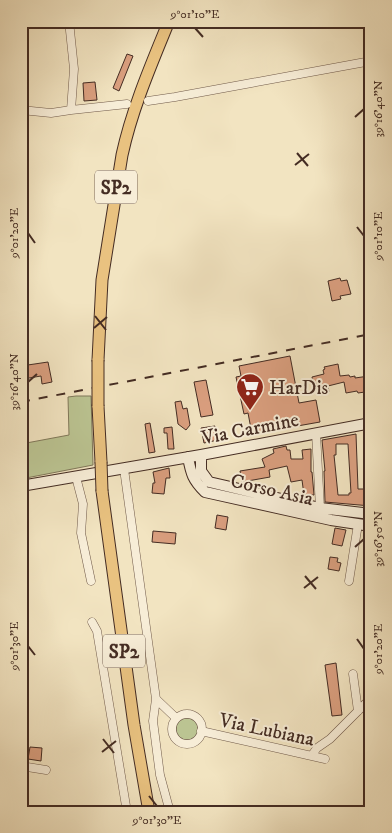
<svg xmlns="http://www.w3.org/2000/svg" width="392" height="833" font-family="'IM FELL DW Pica',serif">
<rect width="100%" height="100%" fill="#f2e4c1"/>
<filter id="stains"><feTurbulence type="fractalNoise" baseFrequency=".004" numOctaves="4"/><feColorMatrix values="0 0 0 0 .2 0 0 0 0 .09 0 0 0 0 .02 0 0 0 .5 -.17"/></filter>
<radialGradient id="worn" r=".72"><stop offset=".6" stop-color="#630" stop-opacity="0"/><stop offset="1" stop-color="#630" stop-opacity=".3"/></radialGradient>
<path fill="#bbc492" stroke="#80785a" d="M76,396H91L93,465L21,479V444L69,435L68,397Z
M176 729a11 11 0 1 1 22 0a11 11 0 1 1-22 0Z"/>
<path fill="#da9f7f" stroke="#442c23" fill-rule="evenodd" d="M127,54L133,56L119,91L113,88Z
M95,82L97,100L84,101L83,83Z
M340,278L341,281L347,280L351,294L340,296L341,299L332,301L328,281Z
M290,356L299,403L316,400L320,422L252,434L248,413L244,414L236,377L241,376L239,366Z
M48,362L52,382L42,384L41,376L23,379L21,366Z
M338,364L340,376L349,375L350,377L355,376V378L369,376L371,389L365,390V392L358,393L357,391L346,393L344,382L328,386L329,392L319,394L317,384H313L312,377L324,374L323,370L325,369L324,367Z
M206,380L213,415L201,417L194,382Z
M181,401L183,409L187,408L190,425L186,430L178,424L175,402Z
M150,423L155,452L149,453L145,424Z
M215,426L218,440L204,443L201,428Z
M172,427L174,449H168L167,433H164V428Z
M356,434L358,489H371V506L325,502L324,471H325L322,440ZM336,444H348L351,493H349V495H338L334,455H336Z
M286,446L287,450H290L291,459H303L302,450L311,449V472H312L314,495H304L302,480L291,482L287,466L269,470L270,477L242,482L240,471L265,467L262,459L274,453L273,449Z
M169,468L170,478H166L164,494L152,493L153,483H155L153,472Z
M217,515L228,517L226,530L215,528Z
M335,528L346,530L342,546L332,544Z
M153,531L176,533L175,544L152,542Z
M330,557L338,558L337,562L341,563L339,571L328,569Z
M336,663L342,715L332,716L325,665Z
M30,747L42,748L41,761L28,759Z"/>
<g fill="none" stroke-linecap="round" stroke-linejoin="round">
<g stroke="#705a4a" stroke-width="9">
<path id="street" d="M69,21L74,69L71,110L127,104
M148,101L175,97L371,61
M21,110L51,113L71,110
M316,433L320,508
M124,469L156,699L176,718
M76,477L83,504L81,533L91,581
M349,581L358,524
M92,622L97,631L127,812
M353,674L358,711
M156,699L153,721L160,775L170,812
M172 729a15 15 0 1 1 30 0a15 15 0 1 1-30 0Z
M201,731L325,759
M312,755L317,748L330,739L371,698
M21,766L46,770"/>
</g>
<g stroke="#442c23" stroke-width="12">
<path id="secondary" d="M201,455V471L209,482L320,508L371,514
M188,457C191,474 193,480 205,492L331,520L371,526
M21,486L201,455L371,423"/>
</g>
<g stroke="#442c23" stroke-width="13">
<path id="primary" d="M98,360L102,280L122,155C132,109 151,65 169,21
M98,406L101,462
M102,491L134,725L149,812"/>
</g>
<use href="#street" stroke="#f7edd7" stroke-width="8"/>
<use href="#secondary" stroke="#f7edd7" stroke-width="10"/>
<use href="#primary" stroke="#e9c280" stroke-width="11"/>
<path stroke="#442c23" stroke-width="2" stroke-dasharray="9 9" stroke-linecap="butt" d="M21,402L371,334"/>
<g stroke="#442c23" stroke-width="13" stroke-linecap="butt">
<path id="primary-bridge" d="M98,406V360
M101,462L102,491"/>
</g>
<use href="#primary-bridge" stroke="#e9c280" stroke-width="11"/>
</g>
<path fill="none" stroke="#442c23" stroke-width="2" d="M195,28L203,37M355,117L364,109M297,153L308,166M295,165L309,154M357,227L364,236M28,233L35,243M95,316L106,330M94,328L107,317M28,382L37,374M355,547L364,539M305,576L316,589M304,588L318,577M357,639L364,649M28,646L35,655M103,739L114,753M102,752L116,741M149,796L157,806"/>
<defs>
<g id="supermarket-pin" transform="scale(1.4375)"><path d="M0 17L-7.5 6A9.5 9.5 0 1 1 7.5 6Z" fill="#8f2418" stroke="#f7edd7"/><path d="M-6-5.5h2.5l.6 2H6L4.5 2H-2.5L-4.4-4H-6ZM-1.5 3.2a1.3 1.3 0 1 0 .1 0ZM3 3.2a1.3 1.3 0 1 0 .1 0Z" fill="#fff"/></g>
</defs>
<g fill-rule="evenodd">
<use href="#supermarket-pin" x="250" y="387"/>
</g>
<g text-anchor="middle" stroke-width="4" stroke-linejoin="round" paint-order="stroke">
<g fill="#f7edd7" stroke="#7a6659" stroke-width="1">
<rect x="95" y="170.5" width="42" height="33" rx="4"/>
<rect x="103" y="634.5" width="42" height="33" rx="4"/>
</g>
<g font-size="19" font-weight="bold" fill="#442c23">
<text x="116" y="194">SP2</text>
<text x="124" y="658">SP2</text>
</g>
<g font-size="20" fill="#442c23" stroke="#f7edd7" text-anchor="start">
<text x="269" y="394">HarDis</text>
</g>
<g font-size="20" fill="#442c23" stroke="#f7edd7">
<text transform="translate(250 428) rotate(-11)" y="7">Via Carmine</text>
<text transform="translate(272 489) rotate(13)" y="7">Corso Asia</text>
<text transform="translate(267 729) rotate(12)" y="7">Via Lubiana</text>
</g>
</g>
<rect width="392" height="833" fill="none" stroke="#f2e4c1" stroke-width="55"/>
<rect x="28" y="28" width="336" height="778" fill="none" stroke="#442c23" stroke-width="2"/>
<g font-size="12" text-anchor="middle" fill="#442c23">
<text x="195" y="18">9°01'10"E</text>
<text transform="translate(378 109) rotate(-90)" y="4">39°16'40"N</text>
<text transform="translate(14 233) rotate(-90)" y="4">9°01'20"E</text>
<text transform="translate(378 236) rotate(-90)" y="4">9°01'10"E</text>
<text transform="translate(14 382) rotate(-90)" y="4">39°16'40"N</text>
<text transform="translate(378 539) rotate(-90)" y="4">39°16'50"N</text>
<text transform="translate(14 646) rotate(-90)" y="4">9°01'30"E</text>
<text transform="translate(378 649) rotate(-90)" y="4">9°01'20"E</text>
<text x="157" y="824">9°01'30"E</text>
</g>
<rect width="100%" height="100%" filter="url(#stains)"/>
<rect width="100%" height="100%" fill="url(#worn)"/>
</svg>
